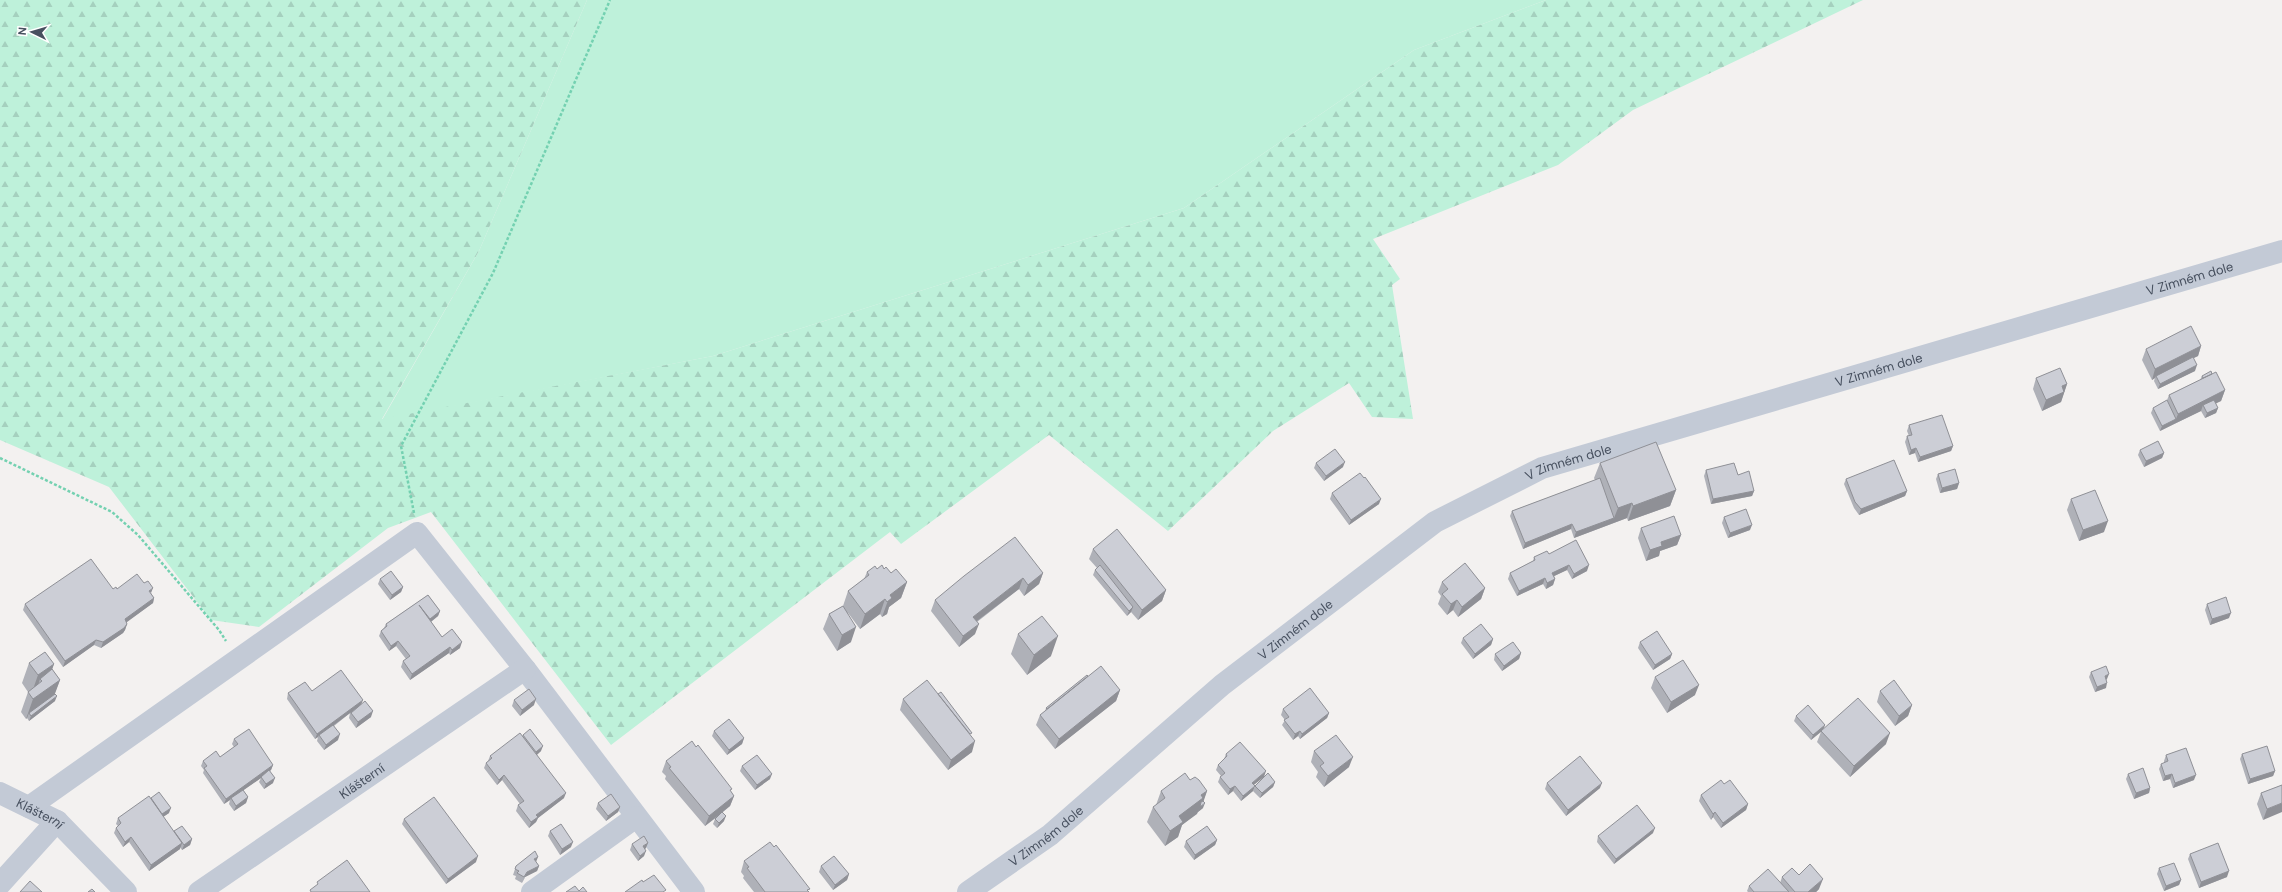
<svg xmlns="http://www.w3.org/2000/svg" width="2282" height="892" font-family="'DM Sans',sans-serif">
<defs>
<pattern id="forest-firs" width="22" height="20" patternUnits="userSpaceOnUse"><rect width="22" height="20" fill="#bef1da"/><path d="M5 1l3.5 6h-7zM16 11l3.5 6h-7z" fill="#a5d0be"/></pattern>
</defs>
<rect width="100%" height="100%" fill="#f3f1f0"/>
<path fill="#bef1da" d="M587,0H1546L1414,50L1184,208L713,356L382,420L479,251Z"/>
<path fill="url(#forest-firs)" d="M0,0H587L479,251L382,419L713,356L1184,208L1414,50L1546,0H1863L1633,110L1558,165L1373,239L1400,279L1392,285L1413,419L1372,417L1349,383L1273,431L1168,531L1049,435L901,544L890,532L611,745L431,512L388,528L259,627L211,620L109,487L0,440Z"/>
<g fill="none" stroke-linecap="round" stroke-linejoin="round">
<path stroke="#74d1b1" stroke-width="2.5" stroke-dasharray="3 2" stroke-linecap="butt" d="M0,458L112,512L138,535L219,630L226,641
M414,513L401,446L493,273L610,0"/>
<g stroke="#c3cad6" stroke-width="22">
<path id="s1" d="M0,793L57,821L126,892"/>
<path d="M29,807L417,533L525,669L694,892"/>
<path d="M0,884L57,821"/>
<path id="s2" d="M199,892L525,669"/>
<path d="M532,892L636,817"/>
<path id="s3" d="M968,892L1050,835L1222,685L1435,522L1542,468L2282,251"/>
</g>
</g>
<path fill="#afb1b8" d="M2201,346L2198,356L2193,358L2195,371L2158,389L2154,381L2155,378L2152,380L2142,360L2146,349Z
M2212,374L2225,390L2221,401L2215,403L2218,408L2216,413L2205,418L2201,411L2160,431L2151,413L2153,408L2167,400L2169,395L2200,380L2202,376Z
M2036,378L2067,384L2061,402L2042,411L2033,389Z
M1909,425L1953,446L1951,451L1918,462L1915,453L1909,455L1905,442L1907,436H1909L1907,431Z
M2140,450L2164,453L2162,458L2144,467L2138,455Z
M1316,463L1343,467L1324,481L1314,468Z
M1600,463L1676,490L1670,506L1628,521L1627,518L1574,538L1571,529L1523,549L1510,516L1512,511L1595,480L1594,478Z
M1706,470L1738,475L1754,491L1752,496L1711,504L1704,476Z
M1938,474L1959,483L1957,489L1940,493L1936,479Z
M1846,479L1907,491L1905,496L1859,515L1854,508L1844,484Z
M1332,493L1379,504L1349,525L1330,499Z
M2071,499L2104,532L2079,541L2067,510Z
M1724,517L1750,530L1728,538L1722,523Z
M1641,528L1681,535L1677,545L1660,551L1659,556L1646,561L1638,538Z
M1093,549L1166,590L1162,601L1138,620L1131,612L1127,616L1093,575L1095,570L1097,568L1089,559Z
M1549,554L1587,571L1572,579L1567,570L1554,576L1555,579L1553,585L1546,589L1543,584L1517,596L1508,579L1510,573L1533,561L1534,557Z
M877,569H884L907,582L901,598L889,607L887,614L882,617L880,614L860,629L848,613L851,642L837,651L823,629L829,614L843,606L848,591L864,579L867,572Z
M1043,573L1039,584L1024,596L1019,589L977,622L975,634L959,647L931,611L935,600Z
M380,579L403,587L401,592L390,600L378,584Z
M1442,582L1485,588L1481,599L1458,617L1453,610L1447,615L1438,604L1441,596L1438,592Z
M117,589L151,593L154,598L153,603L126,622L127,624L125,630L123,633L101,648L94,645L63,667L23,610L25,604Z
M428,595L440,611L438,616L431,622L442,637L460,648L450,655L449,653L410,680L401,667L403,661L406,659L396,646L389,651L379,636L381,631L384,628L386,624Z
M2207,604L2229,618L2210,625L2205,610Z
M1018,634L1051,656L1027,675L1011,654Z
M1463,638L1493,639L1491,645L1473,659L1461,643Z
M1640,642L1672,654L1670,659L1653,670L1638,648Z
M1521,653L1519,659L1502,671L1494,660L1495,654Z
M29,663L54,664L52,669L60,680L54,695L55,701L29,721L27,718L26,719L21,712L28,692L22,683Z
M2091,672L2107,679L2106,680V688L2095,692L2089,677Z
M1088,676L1120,690L1116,701L1055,749L1036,725L1040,715L1045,711L1046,708Z
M1655,677L1695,695L1667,713L1651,688Z
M312,691L362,704L371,717L356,728L349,718L350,713L334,726L338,740L324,750L317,741L318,737L315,739L287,699L288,693Z
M1880,691L1912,705L1908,716L1895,726L1877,702Z
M903,699L972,752L948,770L900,710Z
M514,700L534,705L520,716L512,706Z
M1283,709L1329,713L1327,718L1300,739L1298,736L1293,740L1282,725L1285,720L1281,715Z
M1796,716L1825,725L1823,729L1886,744L1850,777L1817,742L1821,732L1811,740L1794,721Z
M714,731L744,738L742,744L727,755L712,736Z
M523,735L541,751L537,755L564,798L538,818L536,822L529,828L516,811L518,805L520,804L502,780L497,785L484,768L486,763L488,761L490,756L522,736Z
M234,739L273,765L271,770L270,771L273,783L264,789L259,782L261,778L243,790L248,797L246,803L234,811L229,804L230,800L224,804L203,773L204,770L201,766L203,761L220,757L234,747L232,744Z
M1314,751L1349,767L1324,787L1316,777L1318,772L1311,762Z
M1226,754L1254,785L1253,791L1241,801L1233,791L1228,795L1218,782L1220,777L1221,776L1216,770L1218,765L1224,759Z
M2242,754L2275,771L2273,776L2248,784L2240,759Z
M2166,755L2194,780L2173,788L2170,779L2163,781L2159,769L2161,764L2164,763V761Z
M666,761L731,792L734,796L730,806L723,812L724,821L717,828L713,824L715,819L717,817L705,826L665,779L666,776L662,772Z
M742,766L770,779L755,790L740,771Z
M2128,774L2150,788L2149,793L2134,799L2126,779Z
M1190,780L1207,791L1203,801V808L1182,825L1178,837L1165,846L1147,822L1153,807L1156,805L1161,791Z
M1275,782L1273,787L1260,798L1253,791L1255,786Z
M1547,783L1600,788L1566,816L1545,789Z
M1724,784L1748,804L1746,810L1721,828L1713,817L1711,820L1699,801L1701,795Z
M2282,785L2263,820L2257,804L2261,793Z
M151,798L169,813L163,817L174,832V831L192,839L190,845L182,850L180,847V849L149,871L129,842L123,847L114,833L116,828L118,826L116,824L118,818L150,799Z
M598,803L620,807L618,812L606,821L596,809Z
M404,819L476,862L446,884L402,824Z
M550,831L571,847L560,855L548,836Z
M1653,833L1614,864L1597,842L1598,836Z
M1217,840L1215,845L1194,860L1184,847L1186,841Z
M632,844L646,848L645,849L644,856L638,861L630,850Z
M2190,854L2227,877L2199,888L2188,859Z
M744,861L809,892H754L743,878L744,876L741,872Z
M536,862L539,866L537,871L525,877L522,883L515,879L516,876L513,875L516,866Z
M821,866L849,874L847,880L833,890L819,872Z
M2159,868L2181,880L2179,885L2164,891L2157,874Z
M1799,875L1819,889L1816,892H1748L1747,891L1749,886L1780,883L1782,877Z"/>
<path fill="#8f9096" d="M2201,346L2198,356L2156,377V376L2155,378L2152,380L2155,369Z
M2197,365L2195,371L2158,389L2160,384Z
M2067,384L2061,402L2042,411L2046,400L2062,386Z
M2225,390L2221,401L2205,409L2203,405L2201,411L2174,424L2178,414Z
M2218,408L2216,413L2205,418L2207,413Z
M2176,419L2174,424L2160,431L2162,426Z
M1953,446L1951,451L1918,462L1920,457Z
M1916,448L1915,453L1909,455L1911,450Z
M2164,453L2162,458L2144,467L2146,461Z
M1345,462L1343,467L1324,481L1326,476Z
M1959,483L1957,489L1940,493L1942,488Z
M1676,490L1670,506L1628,521L1633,506Z
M1754,491L1752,496L1711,504L1713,499Z
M1907,491L1905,496L1859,515L1861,509Z
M1381,499L1379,504L1349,525L1351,520Z
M1632,503L1627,518L1574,538L1576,532L1614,518L1618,508Z
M2108,521L2104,532L2079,541L2083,530Z
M1572,524L1571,529L1523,549L1525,543Z
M1752,525L1750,530L1728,538L1730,533Z
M1681,535L1677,545L1660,551L1659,556L1646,561L1650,550L1661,542Z
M1569,565L1567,570L1550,578L1552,573Z
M1589,565L1587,571L1572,579L1574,574Z
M1043,573L1039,584L1024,596L1028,585Z
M1023,578L1019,589L969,627L973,617Z
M1545,578L1543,584L1517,596L1519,591Z
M1555,579L1553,585L1546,589L1547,583Z
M907,582L901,598L889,607L887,614L882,617L890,595Z
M403,587L401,592L390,600L392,595Z
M153,588L151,593L149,591Z
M1485,588L1481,599L1458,617L1462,607Z
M1166,590L1162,601L1138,620L1142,610Z
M154,598L153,603L123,625L125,619Z
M885,599L880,614L860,629L865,614Z
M1457,600L1453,610L1447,615L1451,604Z
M1133,607L1131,612L1127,616L1129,611Z
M440,611L438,616L428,624L430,619Z
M2231,613L2229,618L2210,625L2212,619Z
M127,624L125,630L123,633L101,648L103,642Z
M979,624L975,634L959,647L963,636Z
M856,627L851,642L837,651L842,635Z
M1058,636L1051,656L1027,675L1034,655Z
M1493,639L1491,645L1473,659L1475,654Z
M96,640L94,645L63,667L65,661Z
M398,641L396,646L389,651L391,646Z
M462,642L460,648L450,655L452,650Z
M450,647L449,653L410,680L412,674Z
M1521,653L1519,659L1502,671L1504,666Z
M1672,654L1670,659L1653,670L1655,665Z
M54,664L47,684L40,679L36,692L31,695L38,675Z
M2109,674L2107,679L2103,681L2105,676Z
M60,680L53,699L57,696L55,701L29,721L31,716L29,713L27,718L26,719L33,699Z
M2107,683L2106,688L2095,692L2097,687Z
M1699,685L1695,695L1667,713L1671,702Z
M1120,690L1116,701L1055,749L1059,739Z
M536,699L534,705L520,716L522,710Z
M363,700L361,705L319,736V735L318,737L315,739L317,734Z
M1912,705L1908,716L1895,726L1899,716Z
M373,711L371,717L356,728L358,722Z
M1329,713L1327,718L1300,739L1302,734Z
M1825,725L1823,730L1811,740L1813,735Z
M1300,731L1298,736L1293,740L1295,734Z
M1890,733L1886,744L1850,777L1854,766Z
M340,734L338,740L324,750L326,745Z
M744,738L742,744L727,755L729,750Z
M975,741L972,752L948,770L951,760Z
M543,746L541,751L534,757L536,752Z
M1353,757L1349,767L1324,787L1328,776Z
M273,765L271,770L261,777V778L231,799V798L230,800L224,804L226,799Z
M1266,771L1264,777L1250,788L1252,783Z
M2275,771L2273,776L2248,784L2250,779Z
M772,774L770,779L755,790L757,785Z
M2172,774L2170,779L2163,781L2165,776Z
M504,775L502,780L497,785L499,780Z
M2196,775L2194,780L2173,788L2175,783Z
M275,778L273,783L264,789L266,784Z
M1275,782L1273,787L1260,798L1262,793Z
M1602,783L1600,788L1566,816L1568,810Z
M1235,786L1233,791L1228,795L1230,789Z
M1255,786L1253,791L1241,801L1243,796Z
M2150,788L2149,793L2134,799L2136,793Z
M1207,791L1202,806L1205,803L1203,808L1198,812L1200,807L1197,814L1182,825L1178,837L1165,846L1170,831L1179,816L1201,795Z
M566,793L564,798L538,818L536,822L529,828L531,822L536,815Z
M734,796L730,806L705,826L709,816Z
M248,797L246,803L234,811L236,806Z
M2282,803V812L2263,820L2267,809Z
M1748,804L1746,810L1721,828L1723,823Z
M620,807L618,812L606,821L608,816Z
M171,808L169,813L160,819L162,814Z
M1715,812L1713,817L1711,820L1713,814Z
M726,816L724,821L717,828L719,823Z
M1655,828L1653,833L1614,864L1616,859Z
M131,837L129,842L123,847L125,842Z
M192,839L190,845L182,850L184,845Z
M1217,840L1215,845L1194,860L1195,855Z
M573,842L571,847L560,855L562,849Z
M182,843L180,849L149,871L151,865Z
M648,843L646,848L641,852L643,846Z
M646,851L644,856L638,861L640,856Z
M478,856L476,862L446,884L448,879Z
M538,857L536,862L534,859Z
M539,866L537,871L525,877L522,883L527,872Z
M2229,871L2227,877L2199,888L2201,882Z
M849,874L847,880L833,890L835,885Z
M1823,879L1819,889L1816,892H1808Z
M2181,880L2179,885L2164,891L2166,886Z"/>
<path fill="#ccced6" stroke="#8f9096" d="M2191,326L2201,346L2155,369L2146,349Z
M2193,357L2197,365L2160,384L2156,376Z
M2060,368L2067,384L2062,386L2064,392L2046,400L2036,378Z
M2211,371L2212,374L2203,378L2202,376Z
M2216,372L2225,390L2178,414L2169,395Z
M2167,400L2176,419L2162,426L2153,408Z
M2214,400L2218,408L2207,413L2203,405Z
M1942,415L1953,446L1920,457L1916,448L1911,450L1907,436L1912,435L1909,425Z
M2158,441L2164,453L2146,461L2140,450Z
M1656,442L1676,490L1633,506L1632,503L1618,508L1600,463Z
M1335,449L1345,462L1326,476L1316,463Z
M1894,460L1907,491L1861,509L1855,502L1846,479Z
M1734,463L1738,475L1749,471L1754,491L1713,499L1706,470Z
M1955,469L1959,483L1942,488L1938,474Z
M1360,473L1364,478L1365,477L1381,499L1351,520L1332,493Z
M1600,478L1614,518L1576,532L1572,524L1525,543L1512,511Z
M2095,490L2108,521L2083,530L2071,499Z
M1746,509L1752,525L1730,533L1724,517Z
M1674,516L1681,535L1661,542L1662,546L1650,550L1641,528Z
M1117,529L1166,590L1142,610L1093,549Z
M1015,537L1043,573L1028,585L1023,578L973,617L979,624L963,636L935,600L964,576Z
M1576,540L1589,565L1574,574L1569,565L1552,573L1555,579L1547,583L1545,578L1519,591L1510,573L1535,560L1534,557L1547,551L1549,554Z
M91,559L113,589L116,587L117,589L137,574L144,583L148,581L153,588L149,591L154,598L125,619L127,624L124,628L103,642L96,640L65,661L25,604Z
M1465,563L1485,588L1462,607L1457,600L1451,604L1442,594L1448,589L1442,582Z
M882,565L884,569L886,567L891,573L896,569L907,582L890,595L892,598L887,602L885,599L865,614L848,591L869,575L867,572L875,566L877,569Z
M1100,565L1133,607L1129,611L1095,570Z
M391,571L403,587L392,595L380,579Z
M428,595L440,611L430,619L419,605L442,637L452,629L462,642L452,650L450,647L412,674L403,661L410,656L398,641L391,646L381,631L387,626L386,624Z
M2226,597L2231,613L2212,619L2207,604Z
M843,606L856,627L842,635L829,614Z
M1042,616L1058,636L1034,655L1018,634Z
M1481,624L1493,639L1475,654L1463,638Z
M1657,631L1672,654L1655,665L1640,642Z
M1513,642L1521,653L1504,666L1495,654Z
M45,652L54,664L38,675L29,663Z
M1683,660L1699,685L1671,702L1655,677Z
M1101,666L1120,690L1059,739L1040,715Z
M2106,666L2109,674L2105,676L2107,683L2097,687L2091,672Z
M52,669L60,680L33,699L28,692L42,681L40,679Z
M341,670L363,700L317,734L288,693L305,682L312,691Z
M1087,675L1088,676L1047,709L1046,708Z
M927,680L975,741L951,760L903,699Z
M1894,680L1912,705L1899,716L1880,691Z
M1310,688L1329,713L1302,734L1300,731L1295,734L1284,720L1289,717L1283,709Z
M529,689L536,699L522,710L514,700Z
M941,692L972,733L970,734L938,694Z
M55,694L57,696L31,716L29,713Z
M1858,698L1890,733L1854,766L1821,731Z
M365,701L373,711L358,722L351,713Z
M1808,705L1825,725L1813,735L1796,716Z
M729,719L744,738L729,750L714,731Z
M333,725L340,734L326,745L319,735Z
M249,729L273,765L226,799L204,768L207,766L203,761L216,751L220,757L238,744L234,739Z
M530,729L543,746L536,752L523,735Z
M520,733L566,793L536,815L538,817L531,822L518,805L524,801L504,775L499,780L486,763L492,758L490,756Z
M1336,735L1353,757L1328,776L1320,766L1324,763L1314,751Z
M692,741L696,747L698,745L732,789L730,790L734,796L709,816L669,768L671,767L666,761Z
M1240,742L1266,771L1252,783L1255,786L1243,796L1235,786L1230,789L1220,777L1225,773L1218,765L1227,756L1226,754Z
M2267,746L2275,771L2250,779L2242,754Z
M2186,748L2196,775L2175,783L2172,774L2165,776L2161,764L2168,761L2166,755Z
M757,755L772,774L757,785L742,766Z
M1580,756L1602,783L1568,810L1547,783Z
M2143,768L2150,788L2136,793L2128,774Z
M269,770L275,778L266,784L261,777Z
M1185,773L1190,780L1195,777L1199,780L1207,791L1201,795L1203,798L1179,816L1183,822L1170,831L1153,807L1165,798L1161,791Z
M1268,773L1275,782L1262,793L1255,786Z
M1721,780L1724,784L1730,780L1748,804L1723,823L1715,812L1713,814L1701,795Z
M2282,785V803L2267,809L2261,793Z
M243,790L248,797L236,806L231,798Z
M159,792L171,808L162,814L151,798Z
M611,794L620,807L608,816L598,803Z
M149,796L182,843L151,865L131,837L125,842L116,828L121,823L118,818Z
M434,797L478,856L448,879L404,819Z
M1203,801L1205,803L1200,807L1201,802Z
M1637,805L1655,828L1616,859L1598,836Z
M722,812L726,816L719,823L715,819Z
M561,824L573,842L562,849L550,831Z
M182,826L192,839L184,845L174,831Z
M1207,826L1217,840L1195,855L1186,841Z
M644,836L648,843L643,846L646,851L640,856L632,844Z
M770,842L774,847L776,845L810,889L807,890L809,892H765L747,868L749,867L744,861Z
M2218,843L2229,871L2201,882L2190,854Z
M535,851L538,857L534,859L539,866L527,872L524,877L517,873L519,871L515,869L516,866Z
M834,856L849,874L835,885L821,866Z
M347,860L370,892H311L310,890L318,884L317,882Z
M2174,863L2181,880L2166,886L2159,868Z
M1810,864L1823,879L1808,892H1795L1782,877L1792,868L1799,875Z
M1768,869L1789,892H1754L1749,886Z
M654,875L666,890L663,892H625L642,880L643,882Z
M30,881L42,892H20Z
M575,886L579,891L583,887L587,892H566Z
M92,889L95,892H88Z"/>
<g text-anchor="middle" stroke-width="3.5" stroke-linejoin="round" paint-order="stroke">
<g font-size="13" fill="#47505f" stroke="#fff">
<text dy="5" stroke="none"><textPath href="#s3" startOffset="1391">V Zimném dole</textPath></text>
<text dy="5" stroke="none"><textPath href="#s3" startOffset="1067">V Zimném dole</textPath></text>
<text dy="5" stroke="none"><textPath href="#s3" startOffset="743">V Zimném dole</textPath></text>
<text dy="5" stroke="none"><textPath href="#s3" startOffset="420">V Zimném dole</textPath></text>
<text dy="5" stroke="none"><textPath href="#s2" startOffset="197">Klášterní</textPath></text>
<text dy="5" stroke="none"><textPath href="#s1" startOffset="45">Klášterní</textPath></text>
<text dy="5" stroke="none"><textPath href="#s3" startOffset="96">V Zimném dole</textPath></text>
</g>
</g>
<g transform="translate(32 32) rotate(275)" stroke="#ffffff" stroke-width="3" paint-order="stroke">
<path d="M0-3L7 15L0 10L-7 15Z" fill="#47505f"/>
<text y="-6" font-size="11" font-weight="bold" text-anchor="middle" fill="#47505f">N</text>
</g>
</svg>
